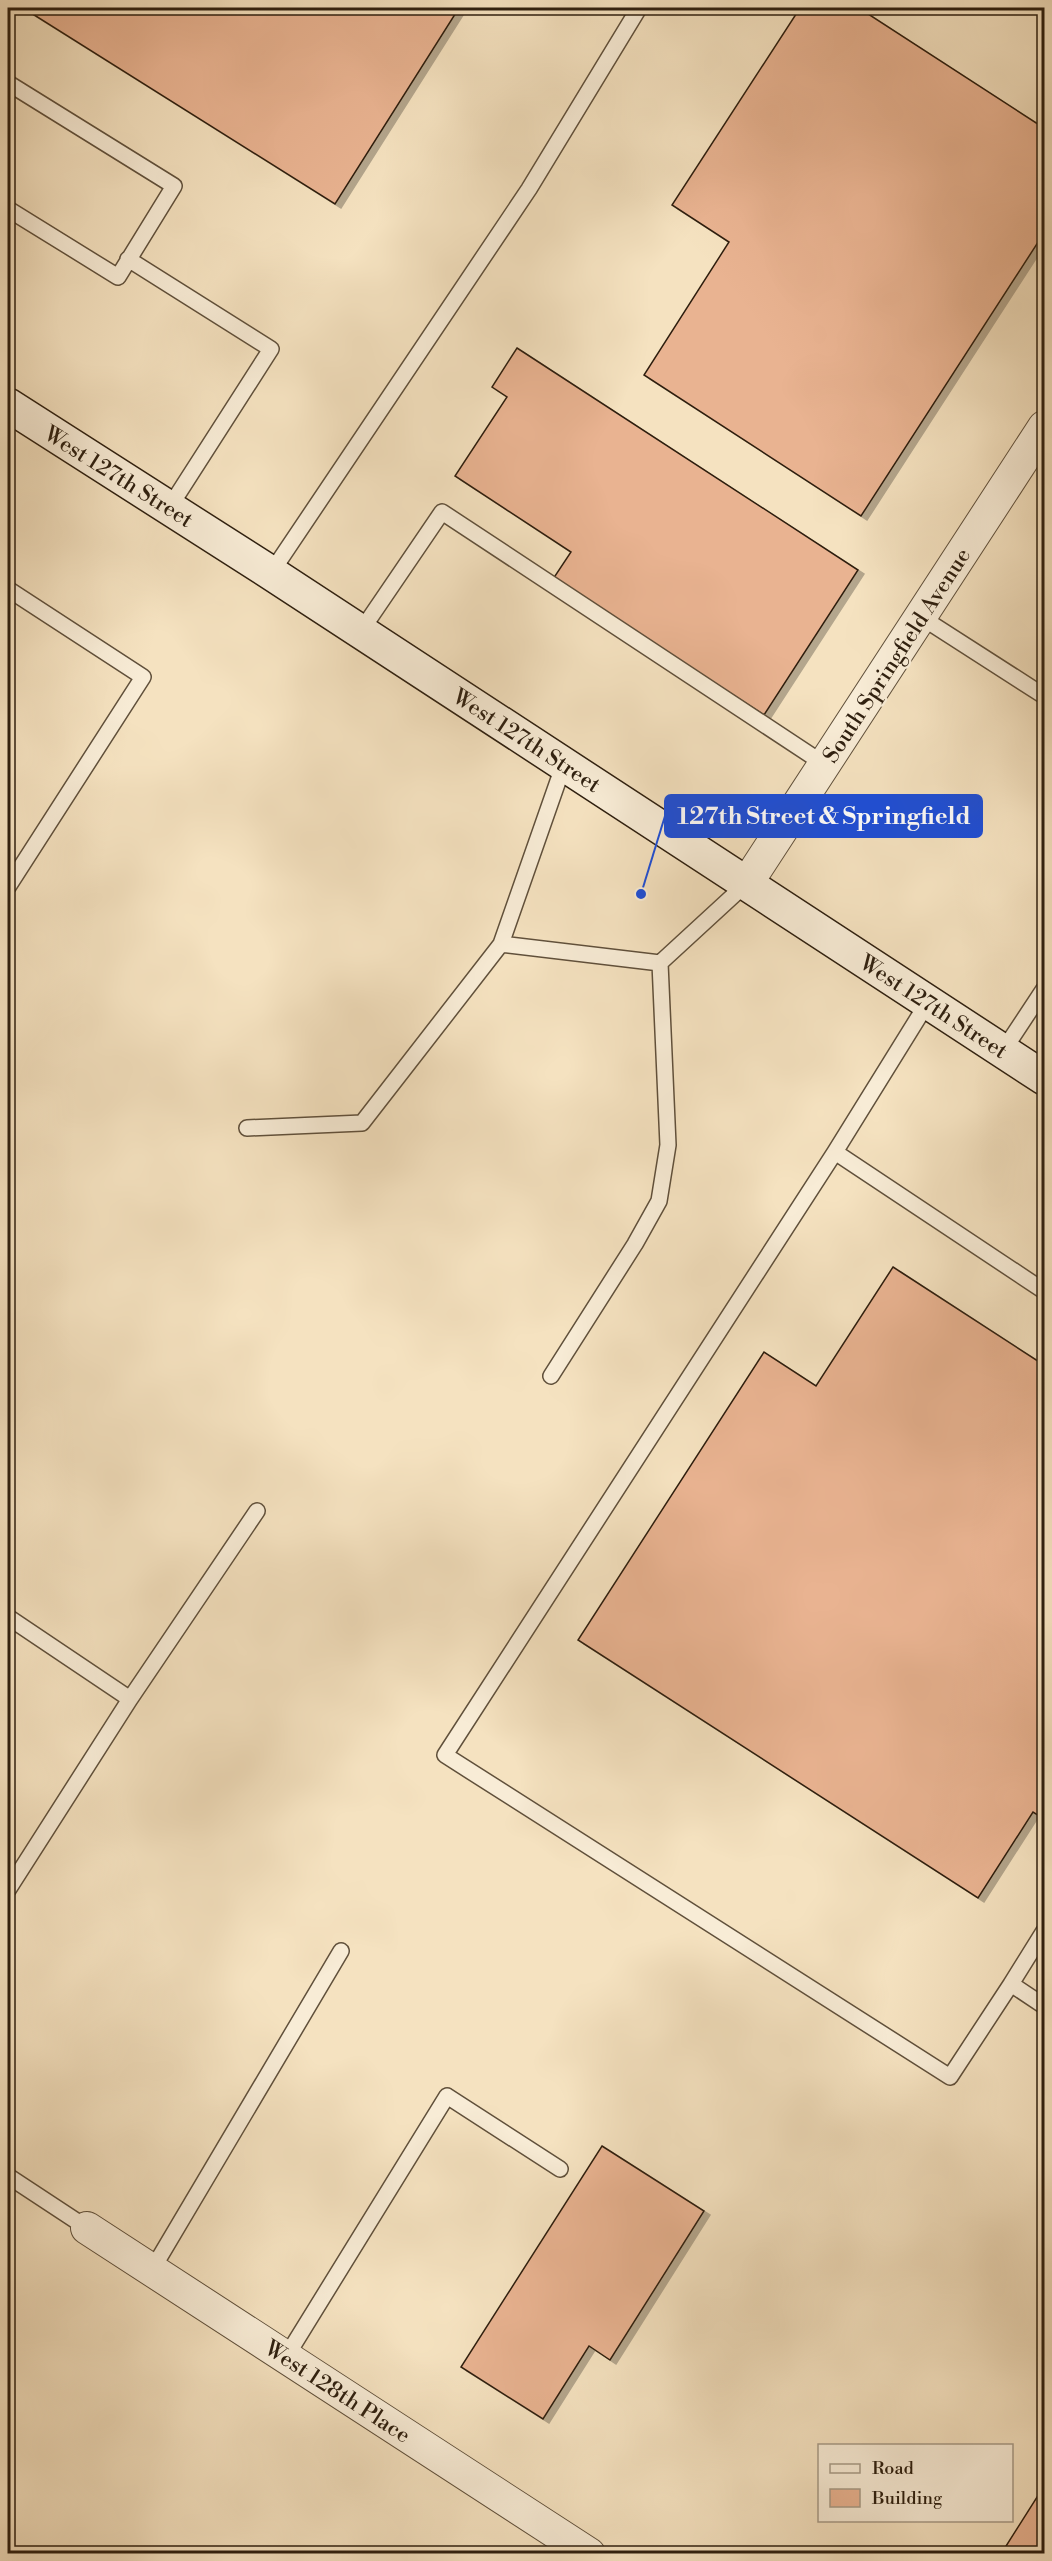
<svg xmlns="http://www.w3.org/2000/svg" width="1052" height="2561" font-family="'Libre Bodoni',serif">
<defs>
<filter id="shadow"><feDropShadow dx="6" dy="4" stdDeviation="0" flood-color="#0004"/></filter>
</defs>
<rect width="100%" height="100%" fill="#f5e2c0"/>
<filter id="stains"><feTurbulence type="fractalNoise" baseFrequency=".00333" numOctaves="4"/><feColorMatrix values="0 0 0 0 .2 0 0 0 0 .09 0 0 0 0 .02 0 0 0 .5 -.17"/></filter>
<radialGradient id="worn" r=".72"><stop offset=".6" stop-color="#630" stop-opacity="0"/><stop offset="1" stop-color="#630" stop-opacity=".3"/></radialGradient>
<path fill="#e9b391" stroke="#2e1f0f" stroke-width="1.5" filter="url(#shadow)" d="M23,8H459L335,204Z
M800,8H859L1044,128V233L861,516L644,375L729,242L672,205Z
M517,348L858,570L764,715L553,579L571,552L455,476L507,397L492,387Z
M893,1267L1044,1365V1819L1033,1812L978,1898L578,1640L764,1352L816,1386Z
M602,2146L704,2211L610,2360L589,2346L543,2419L461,2367Z
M1044,2486V2554H1001Z"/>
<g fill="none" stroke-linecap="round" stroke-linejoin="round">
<g stroke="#60503b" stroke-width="18">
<path id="lane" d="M8,83L174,186L118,277L8,209
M128,259L271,349L169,508
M271,573L529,189L639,8
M8,589L143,677L8,887
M921,617L1044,696
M361,631L442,512L824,764
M564,764L501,944L660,963L747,883
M928,1002L835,1152L445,1755L950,2077L1011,1984
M1003,1051L1044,989
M247,1128L362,1123L501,944
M835,1152L1044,1291
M551,1376L635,1244L659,1201L668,1145L660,963
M8,1617L130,1699L8,1890
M130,1699L257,1511
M1044,1931L1011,1984L1044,2006
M8,2176L87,2228
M152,2270L341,1951
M286,2357L447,2096L560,2169"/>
</g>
<g stroke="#60503b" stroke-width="34">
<path id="street" d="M747,883L1044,427
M87,2228L589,2554"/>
</g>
<g stroke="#2e1f0f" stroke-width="36">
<path id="secondary" d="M8,405L271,573L1044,1078"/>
</g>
<use href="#lane" stroke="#f8ecd6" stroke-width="15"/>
<use href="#street" stroke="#f8ecd6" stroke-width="32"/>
<use href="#secondary" stroke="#f8ecd6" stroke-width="33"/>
</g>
<g text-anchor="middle" stroke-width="4.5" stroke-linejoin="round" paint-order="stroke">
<g font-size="22" fill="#2e1f0f" stroke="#f8ecd6">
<text transform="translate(119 476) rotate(32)" y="8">West 127th Street</text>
<text transform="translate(896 655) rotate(-57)" y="8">South Springfield Avenue</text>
<text transform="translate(527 740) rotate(33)" y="8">West 127th Street</text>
<text transform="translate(934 1006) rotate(33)" y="8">West 127th Street</text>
<text transform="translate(338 2391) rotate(33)" y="8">West 128th Place</text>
</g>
</g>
<path fill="none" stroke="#1d4ed8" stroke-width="2" d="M641 894L665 816"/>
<circle fill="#1d4ed8" stroke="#f8ecd6" stroke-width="2" cx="641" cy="894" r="6"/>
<rect fill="#1d4ed8" stroke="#1d4ed8" stroke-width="2" x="665" y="795" width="317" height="42" rx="6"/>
<g font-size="24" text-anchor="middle" font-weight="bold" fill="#fff">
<text x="824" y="824">127th Street &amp; Springfield</text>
</g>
<rect width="1052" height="2561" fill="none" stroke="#f5e2c0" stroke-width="30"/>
<rect x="9" y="9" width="1034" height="2543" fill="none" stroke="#2e1f0f" stroke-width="3"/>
<rect x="15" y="15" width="1022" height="2531" fill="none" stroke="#2e1f0f" stroke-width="1.5"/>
<rect x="818" y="2444" width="195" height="78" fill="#f8ecd6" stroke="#a79a86" stroke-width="1.5"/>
<rect x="830" y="2464" width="30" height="9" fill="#f8ecd6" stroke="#a79a86" stroke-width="1.5"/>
<text x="872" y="2474" font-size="18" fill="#2e1f0f">Road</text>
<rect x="830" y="2489" width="30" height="18" fill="#e9b391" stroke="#a79a86" stroke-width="1.5"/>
<text x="872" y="2504" font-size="18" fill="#2e1f0f">Building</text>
<rect width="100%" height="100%" filter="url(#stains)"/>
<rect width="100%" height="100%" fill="url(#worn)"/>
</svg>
